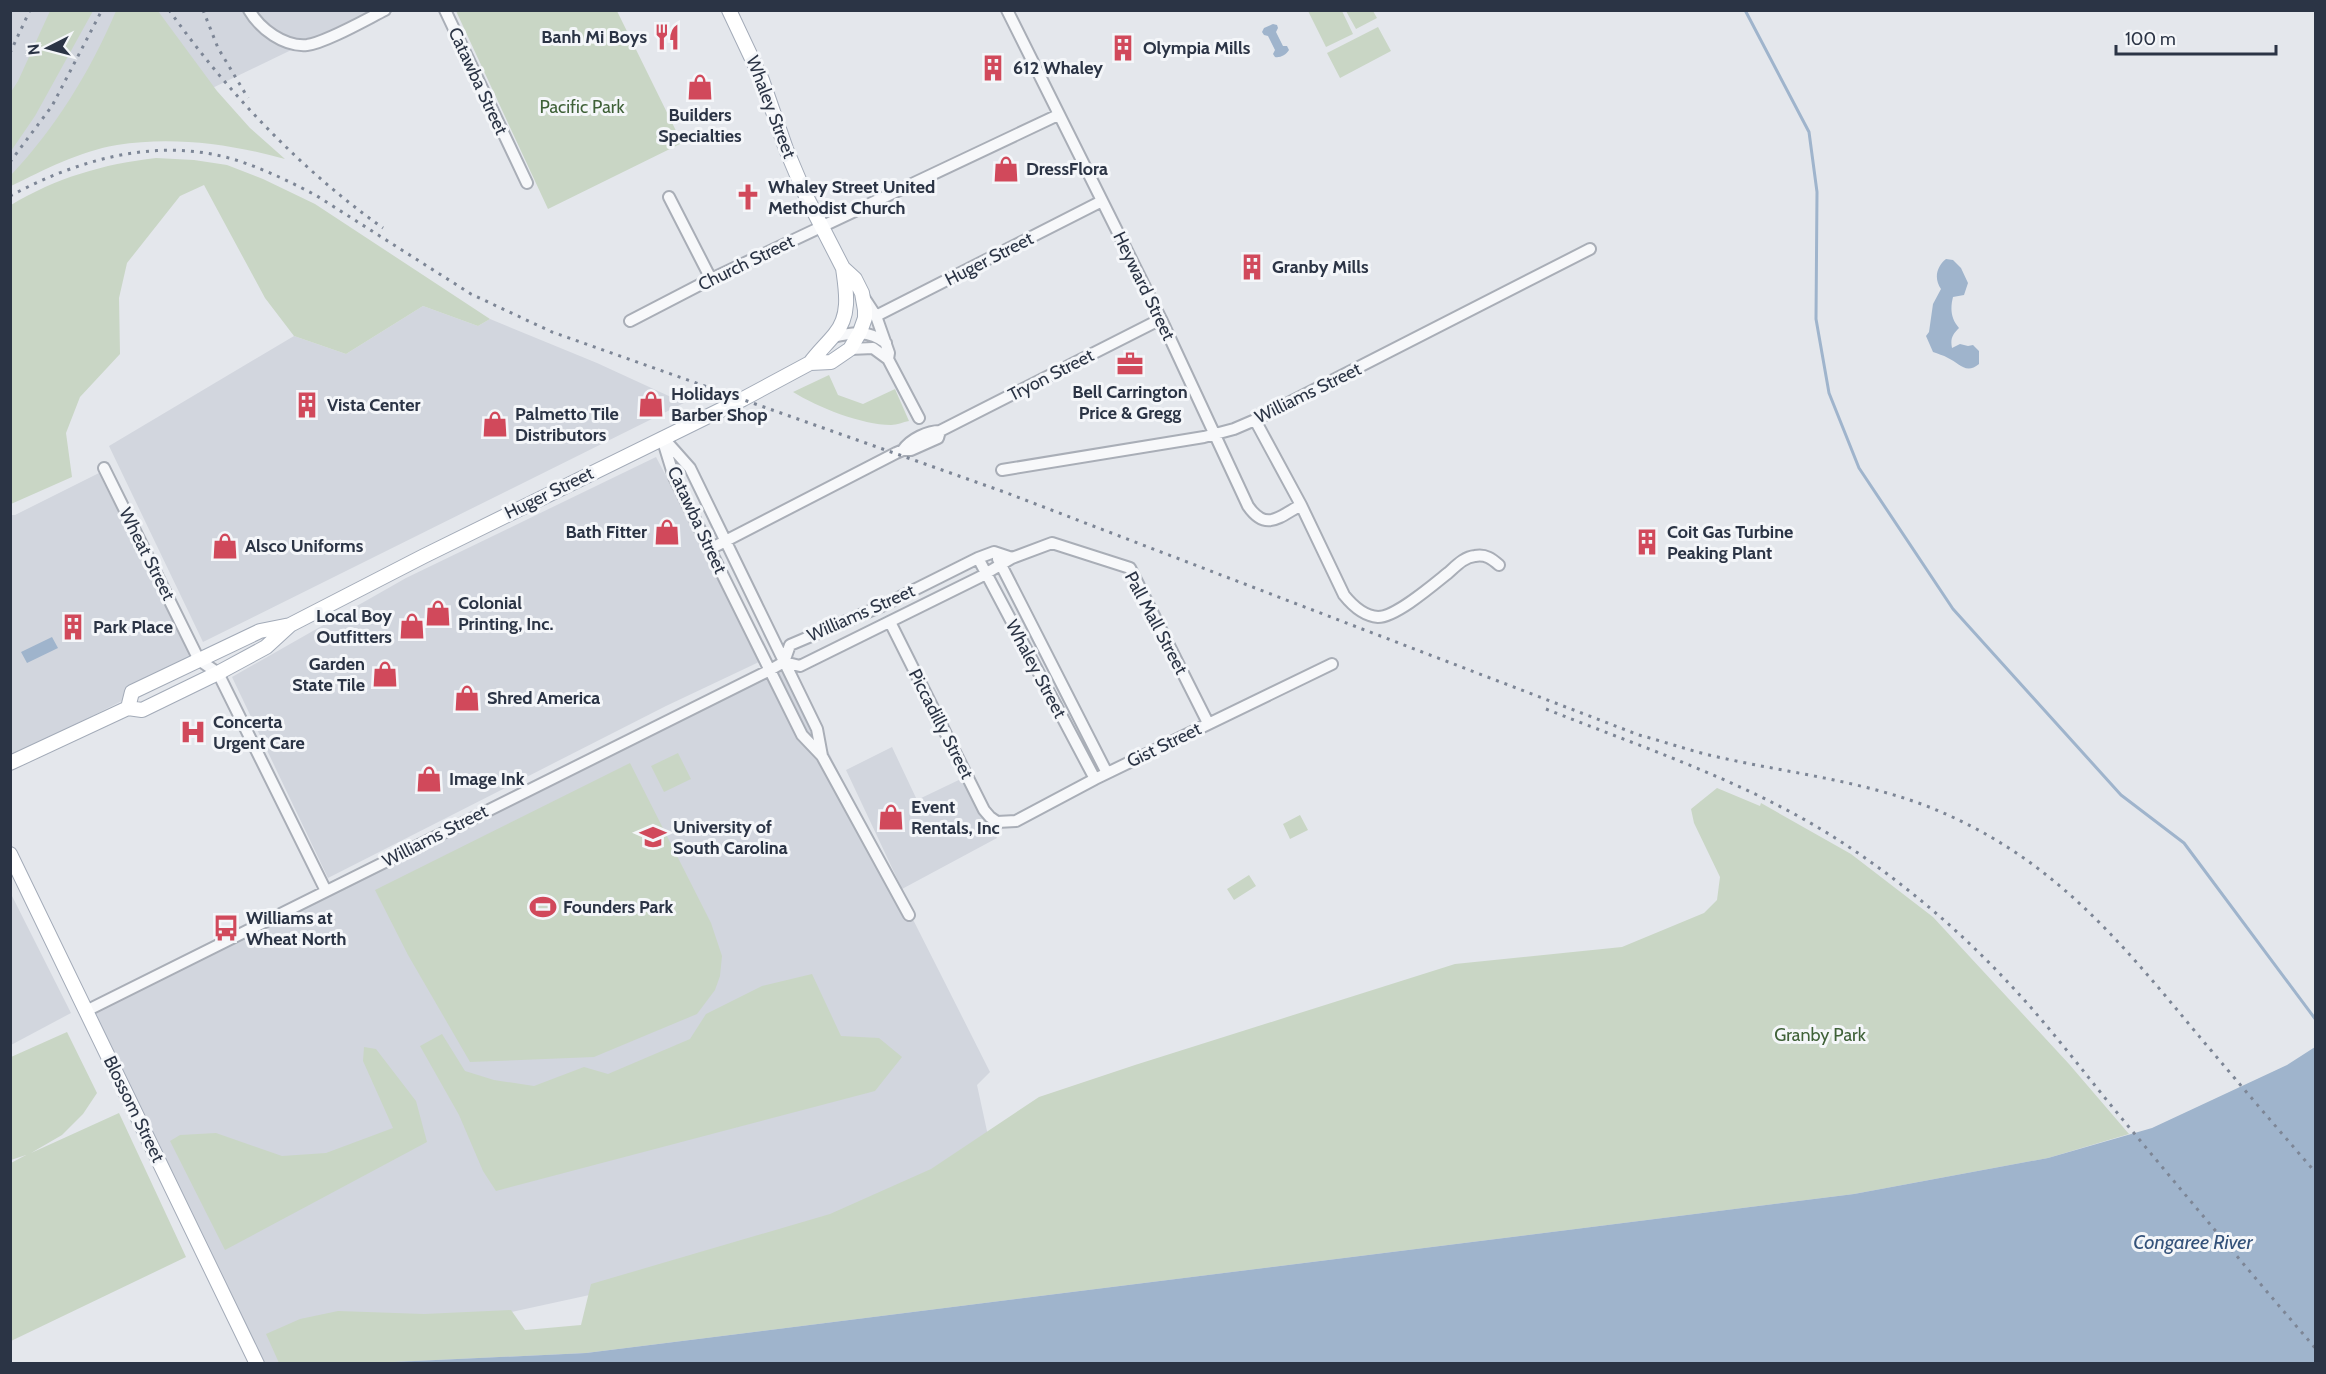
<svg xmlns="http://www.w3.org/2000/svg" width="2326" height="1374" font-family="Cabin,sans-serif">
<rect width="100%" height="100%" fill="#e4e7ec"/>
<path fill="#d2d6de" d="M11,11H372L11,185Z
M423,306L478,326L490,319L597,363L684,403L203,642L109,446L294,336L346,354Z
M656,457L708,555L759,662L666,706L328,878L232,677L406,578Z
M99,473L195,664L11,757V515H15Z
M782,660L990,1072L977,1085L1003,1205L277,1363H264L87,1013Z
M892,747L917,800L963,778L997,838L902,889L846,770Z
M11,894L71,1013L11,1045H10Z"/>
<path fill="#c9d6c5" d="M50,11H93L35,116L11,151V92L18,81Z
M116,11H158L217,91L250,128L285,159C231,144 173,136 117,145C80,151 44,170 11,186V175C55,129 91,70 116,11Z
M456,11H617L682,143L548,209Z
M1308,11H1342L1353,34L1326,47Z
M1346,11H1373L1377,18L1356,29Z
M1378,27L1391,51L1340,78L1327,53Z
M156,158L194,160L227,165L263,179L315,204L490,319L478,326L423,306L346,354L294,336L265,298L204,185L180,196L127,263L119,298L120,354L80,397L66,433L72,477L11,504V205C56,178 103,164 156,158Z
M829,375L838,395L863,404L895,389L909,421C903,422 897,425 891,425C862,425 817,407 793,392Z
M678,753L691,779L664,792L651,766Z
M630,763L711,923L722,956L720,976L715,990L697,1014L594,1057L470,1062L408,955L375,890Z
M1717,788L1760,806L1761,803L1851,854L1933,917L2069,1064L2129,1134L2048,1158L1854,1194L586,1353L372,1363H279L266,1334L300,1319L338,1311L424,1314L511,1310L525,1330L581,1325L591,1284L830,1214L931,1169L1039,1097L1135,1065L1455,964L1622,947L1704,913L1717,900L1720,877L1694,823L1691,809Z
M1300,815L1308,830L1290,839L1283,824Z
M1249,875L1256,886L1234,900L1227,889Z
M812,974L841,1036L879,1038L902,1057L875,1091L496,1191L483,1171L459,1115L420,1046L442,1034L465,1071L494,1080L534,1086L584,1067L608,1074L690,1039L706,1014L762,986Z
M67,1032L97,1093L83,1114L62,1135L31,1153L119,1113L186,1257L11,1341V1163L26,1155L11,1160V1057Z
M364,1047L376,1049L416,1101L427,1142L225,1250L170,1141L180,1135L216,1133L282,1156L326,1153L393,1128L363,1061Z"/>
<path fill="#9fb4cc" d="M1273,24L1277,25L1278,28L1276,32L1283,46H1287L1289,50C1286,55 1280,58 1275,57L1273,54L1275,50L1268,36L1264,35L1262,32L1264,28Z
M1946,259L1953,260L1961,268L1968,283L1964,295L1953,297C1950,309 1951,319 1959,328C1953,334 1950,338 1952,348L1960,344L1968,346L1973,345L1979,351V364C1966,375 1959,363 1948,358C1943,355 1938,354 1933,352L1926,336L1929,332L1933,304L1941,289C1934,279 1936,267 1946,259Z
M52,637L58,648L27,663L21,652Z
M2315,1047V1363H372L586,1353L1854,1194L2048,1158L2152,1128L2287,1065Z"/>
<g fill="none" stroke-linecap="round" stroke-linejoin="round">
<path stroke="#9fb4cc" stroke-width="3" d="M1745,10L1809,132L1817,192L1816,319L1829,393L1859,468L1953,609L2121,795L2184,843L2316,1020"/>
<g stroke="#a9aeb7" stroke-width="14">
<path id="minor" d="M249,10C260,29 284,47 307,45C325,43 367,19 385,10
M445,10L527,183
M1007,10L1161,319L1248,506C1266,532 1279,517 1301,505
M669,197L711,279
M863,296L876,316L889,353L888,359
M876,316L1102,201
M630,321L711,279L1058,115
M833,337C853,332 869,330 886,343
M850,349L873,348L888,359L919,418
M1255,420L1301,505L1344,595C1352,605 1364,616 1378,617C1396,617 1433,585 1448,573C1456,566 1464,557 1475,556C1486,554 1492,559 1499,565
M662,438L674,477L802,735L822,756L909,915
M666,441L690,468L817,729L822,756
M903,450C910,439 928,431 940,431L1161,319
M104,468L199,660L218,673L326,891
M1002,470L1204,437L1234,429L1255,420L1590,249
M710,549L896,453L903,450H911L938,438L940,431
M978,558L1095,779
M998,559L1107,773
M890,622L984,810L990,817L997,822L1016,821L1095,779L1332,664
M784,662L800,666L980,577L1012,558L1052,543L1130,568L1208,723
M86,1011L770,670L784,662L790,645L884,605L978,558L994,552L1012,558"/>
</g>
<g stroke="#a3abb8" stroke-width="16">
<path id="major" d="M810,363C818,352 827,344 835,334C851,315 846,290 843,268
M128,708L132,692L260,631L290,625L424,556L743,399L810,363L831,362L850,349L860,332L865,318V310L862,293L855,279L843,268L805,194L786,149L762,80L729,10
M10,763L128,708L142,710L218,673L266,647L290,625
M10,854L257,1364"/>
</g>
<use href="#minor" stroke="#f7f8fa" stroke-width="10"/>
<use href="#major" stroke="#fff" stroke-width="14"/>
<path stroke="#7d8696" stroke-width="3" stroke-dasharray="3 6" stroke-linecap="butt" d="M169,10C228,93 300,169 383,228
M203,10L218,48L248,98
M10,53L30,10
M10,162L52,106L102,10
M10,196C81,158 163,135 242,162C268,171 293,183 317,196L471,294L552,332L1007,493L1639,735C1662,741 1685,749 1709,755C1781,772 1854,779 1924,805C2048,853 2116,936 2198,1035C2237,1081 2276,1127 2316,1173
M1546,709C1649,750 1757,785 1849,847C1918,893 1979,948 2033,1010C2061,1042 2087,1076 2114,1109C2181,1190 2248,1270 2316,1349"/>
</g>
<defs>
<g id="restaurant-bare" transform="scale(2.07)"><path d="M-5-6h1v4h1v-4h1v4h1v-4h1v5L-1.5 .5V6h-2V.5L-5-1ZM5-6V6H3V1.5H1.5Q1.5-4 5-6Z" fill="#d1495b" stroke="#f4f6f9" stroke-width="2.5" paint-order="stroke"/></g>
<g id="building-bare" transform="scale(2.07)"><path d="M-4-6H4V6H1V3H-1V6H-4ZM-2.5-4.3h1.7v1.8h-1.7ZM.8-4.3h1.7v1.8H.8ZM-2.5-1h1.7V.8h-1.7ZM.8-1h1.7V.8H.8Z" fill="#d1495b" stroke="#f4f6f9" stroke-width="2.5" paint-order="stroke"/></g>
<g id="shop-bare" transform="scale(2.07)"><path d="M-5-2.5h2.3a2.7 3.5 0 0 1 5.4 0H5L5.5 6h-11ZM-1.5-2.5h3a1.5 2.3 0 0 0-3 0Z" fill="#d1495b" stroke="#f4f6f9" stroke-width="2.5" paint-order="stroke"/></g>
<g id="church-bare" transform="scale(2.07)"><path d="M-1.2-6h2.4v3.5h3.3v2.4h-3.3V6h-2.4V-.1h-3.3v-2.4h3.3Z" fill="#d1495b" stroke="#f4f6f9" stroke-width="2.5" paint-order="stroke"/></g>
<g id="office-bare" transform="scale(2.07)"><path d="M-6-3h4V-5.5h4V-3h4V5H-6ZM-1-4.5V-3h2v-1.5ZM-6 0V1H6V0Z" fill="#d1495b" stroke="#f4f6f9" stroke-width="2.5" paint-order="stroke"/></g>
<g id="hospital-bare" transform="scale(2.07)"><path d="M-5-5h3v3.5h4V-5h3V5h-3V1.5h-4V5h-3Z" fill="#d1495b" stroke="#f4f6f9" stroke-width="2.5" paint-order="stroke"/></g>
<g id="university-bare" transform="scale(2.07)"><path d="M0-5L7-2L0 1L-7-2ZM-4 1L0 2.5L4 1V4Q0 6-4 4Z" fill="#d1495b" stroke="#f4f6f9" stroke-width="2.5" paint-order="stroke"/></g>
<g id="stadium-bare" transform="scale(2.07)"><path d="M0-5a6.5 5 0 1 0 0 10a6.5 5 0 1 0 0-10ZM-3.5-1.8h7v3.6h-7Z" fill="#d1495b" stroke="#f4f6f9" stroke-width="2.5" paint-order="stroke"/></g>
<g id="bus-bare" transform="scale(2.07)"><path d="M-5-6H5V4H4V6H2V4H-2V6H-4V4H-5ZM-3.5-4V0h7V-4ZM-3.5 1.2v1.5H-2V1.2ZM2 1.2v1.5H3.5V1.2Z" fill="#d1495b" stroke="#f4f6f9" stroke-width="2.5" paint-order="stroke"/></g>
</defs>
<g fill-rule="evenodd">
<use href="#restaurant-bare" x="667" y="37"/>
<use href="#building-bare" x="1123" y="48"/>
<use href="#building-bare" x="993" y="68"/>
<use href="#shop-bare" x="700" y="87"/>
<use href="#shop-bare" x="1006" y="169"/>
<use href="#church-bare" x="748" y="197"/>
<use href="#building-bare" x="1252" y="267"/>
<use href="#office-bare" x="1130" y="364"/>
<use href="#shop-bare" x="651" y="404"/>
<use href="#building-bare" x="307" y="405"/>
<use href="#shop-bare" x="495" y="424"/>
<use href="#shop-bare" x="667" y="532"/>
<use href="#building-bare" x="1647" y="542"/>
<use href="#shop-bare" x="225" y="546"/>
<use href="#shop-bare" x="438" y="613"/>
<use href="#shop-bare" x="412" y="626"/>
<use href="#building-bare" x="73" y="627"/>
<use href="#shop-bare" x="385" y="674"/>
<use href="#shop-bare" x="467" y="698"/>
<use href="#hospital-bare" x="193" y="732"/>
<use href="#shop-bare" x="429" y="779"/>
<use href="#shop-bare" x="891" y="817"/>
<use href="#university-bare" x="653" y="837"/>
<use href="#stadium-bare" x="543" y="907"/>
<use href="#bus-bare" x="226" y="928"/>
</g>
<g text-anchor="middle" stroke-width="6" stroke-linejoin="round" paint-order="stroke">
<g font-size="18" font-weight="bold" fill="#2b3445" stroke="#f4f6f9" text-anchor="start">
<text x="647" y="43" text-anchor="end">Banh Mi Boys</text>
<text x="1143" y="54">Olympia Mills</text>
<text x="1013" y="74">612 Whaley</text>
<text x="700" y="121" text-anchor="middle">Builders<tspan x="700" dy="21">Specialties</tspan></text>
<text x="1026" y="175">DressFlora</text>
<text x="768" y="193">Whaley Street United<tspan x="768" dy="21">Methodist Church</tspan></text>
<text x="1272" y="273">Granby Mills</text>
<text x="1130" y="398" text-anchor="middle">Bell Carrington<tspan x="1130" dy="21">Price &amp; Gregg</tspan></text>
<text x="671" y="400">Holidays<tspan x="671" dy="21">Barber Shop</tspan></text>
<text x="327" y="411">Vista Center</text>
<text x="515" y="420">Palmetto Tile<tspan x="515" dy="21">Distributors</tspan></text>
<text x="647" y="538" text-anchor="end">Bath Fitter</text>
<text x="1667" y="538">Coit Gas Turbine<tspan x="1667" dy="21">Peaking Plant</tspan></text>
<text x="245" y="552">Alsco Uniforms</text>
<text x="458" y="609">Colonial<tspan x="458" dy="21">Printing, Inc.</tspan></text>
<text x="392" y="622" text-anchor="end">Local Boy<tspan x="392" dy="21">Outfitters</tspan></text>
<text x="93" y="633">Park Place</text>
<text x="365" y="670" text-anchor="end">Garden<tspan x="365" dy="21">State Tile</tspan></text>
<text x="487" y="704">Shred America</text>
<text x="213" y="728">Concerta<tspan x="213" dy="21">Urgent Care</tspan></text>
<text x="449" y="785">Image Ink</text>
<text x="911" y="813">Event<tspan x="911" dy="21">Rentals, Inc</tspan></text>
<text x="673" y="833">University of<tspan x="673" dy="21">South Carolina</tspan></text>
<text x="563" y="913">Founders Park</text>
<text x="246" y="924">Williams at<tspan x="246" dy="21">Wheat North</tspan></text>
</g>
<g font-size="18" fill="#2b3445" stroke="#f4f6f9">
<text transform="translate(478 81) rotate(65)" y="6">Catawba Street</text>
<text transform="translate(771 107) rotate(69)" y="6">Whaley Street</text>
<text transform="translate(989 259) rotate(-27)" y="6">Huger Street</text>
<text transform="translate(746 263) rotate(-26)" y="6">Church Street</text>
<text transform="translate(1144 286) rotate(64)" y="6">Heyward Street</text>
<text transform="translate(1051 375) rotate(-27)" y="6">Tryon Street</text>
<text transform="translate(1308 393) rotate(-26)" y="6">Williams Street</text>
<text transform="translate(549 493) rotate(-26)" y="6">Huger Street</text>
<text transform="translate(697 520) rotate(65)" y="6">Catawba Street</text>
<text transform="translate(147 554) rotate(63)" y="6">Wheat Street</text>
<text transform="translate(861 613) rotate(-24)" y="6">Williams Street</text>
<text transform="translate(1156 623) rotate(62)" y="6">Pall Mall Street</text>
<text transform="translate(1036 669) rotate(62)" y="6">Whaley Street</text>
<text transform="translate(941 724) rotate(63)" y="6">Piccadilly Street</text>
<text transform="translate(1164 745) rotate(-26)" y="6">Gist Street</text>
<text transform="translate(435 836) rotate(-27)" y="6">Williams Street</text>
<text transform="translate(134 1109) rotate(64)" y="6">Blossom Street</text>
</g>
<g font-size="18" fill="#3f6138" stroke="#f4f6f9">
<text x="582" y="113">Pacific Park</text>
<text x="1820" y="1041">Granby Park</text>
</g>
<g font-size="20" font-style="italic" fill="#34527a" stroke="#f4f6f9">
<text x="2193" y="1249">Congaree River</text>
</g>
</g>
<rect width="2326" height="1374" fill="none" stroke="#2b3445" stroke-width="24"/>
<g transform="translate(48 48) rotate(264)" stroke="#f4f6f9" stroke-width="4.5" paint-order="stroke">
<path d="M0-4.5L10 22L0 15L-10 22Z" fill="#2b3445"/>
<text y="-9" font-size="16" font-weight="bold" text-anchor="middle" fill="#2b3445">N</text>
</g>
<path d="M2116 45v9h160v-9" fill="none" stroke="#2b3445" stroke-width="3"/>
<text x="2125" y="45" font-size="18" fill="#2b3445" stroke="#f4f6f9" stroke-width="4.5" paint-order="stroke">100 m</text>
</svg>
